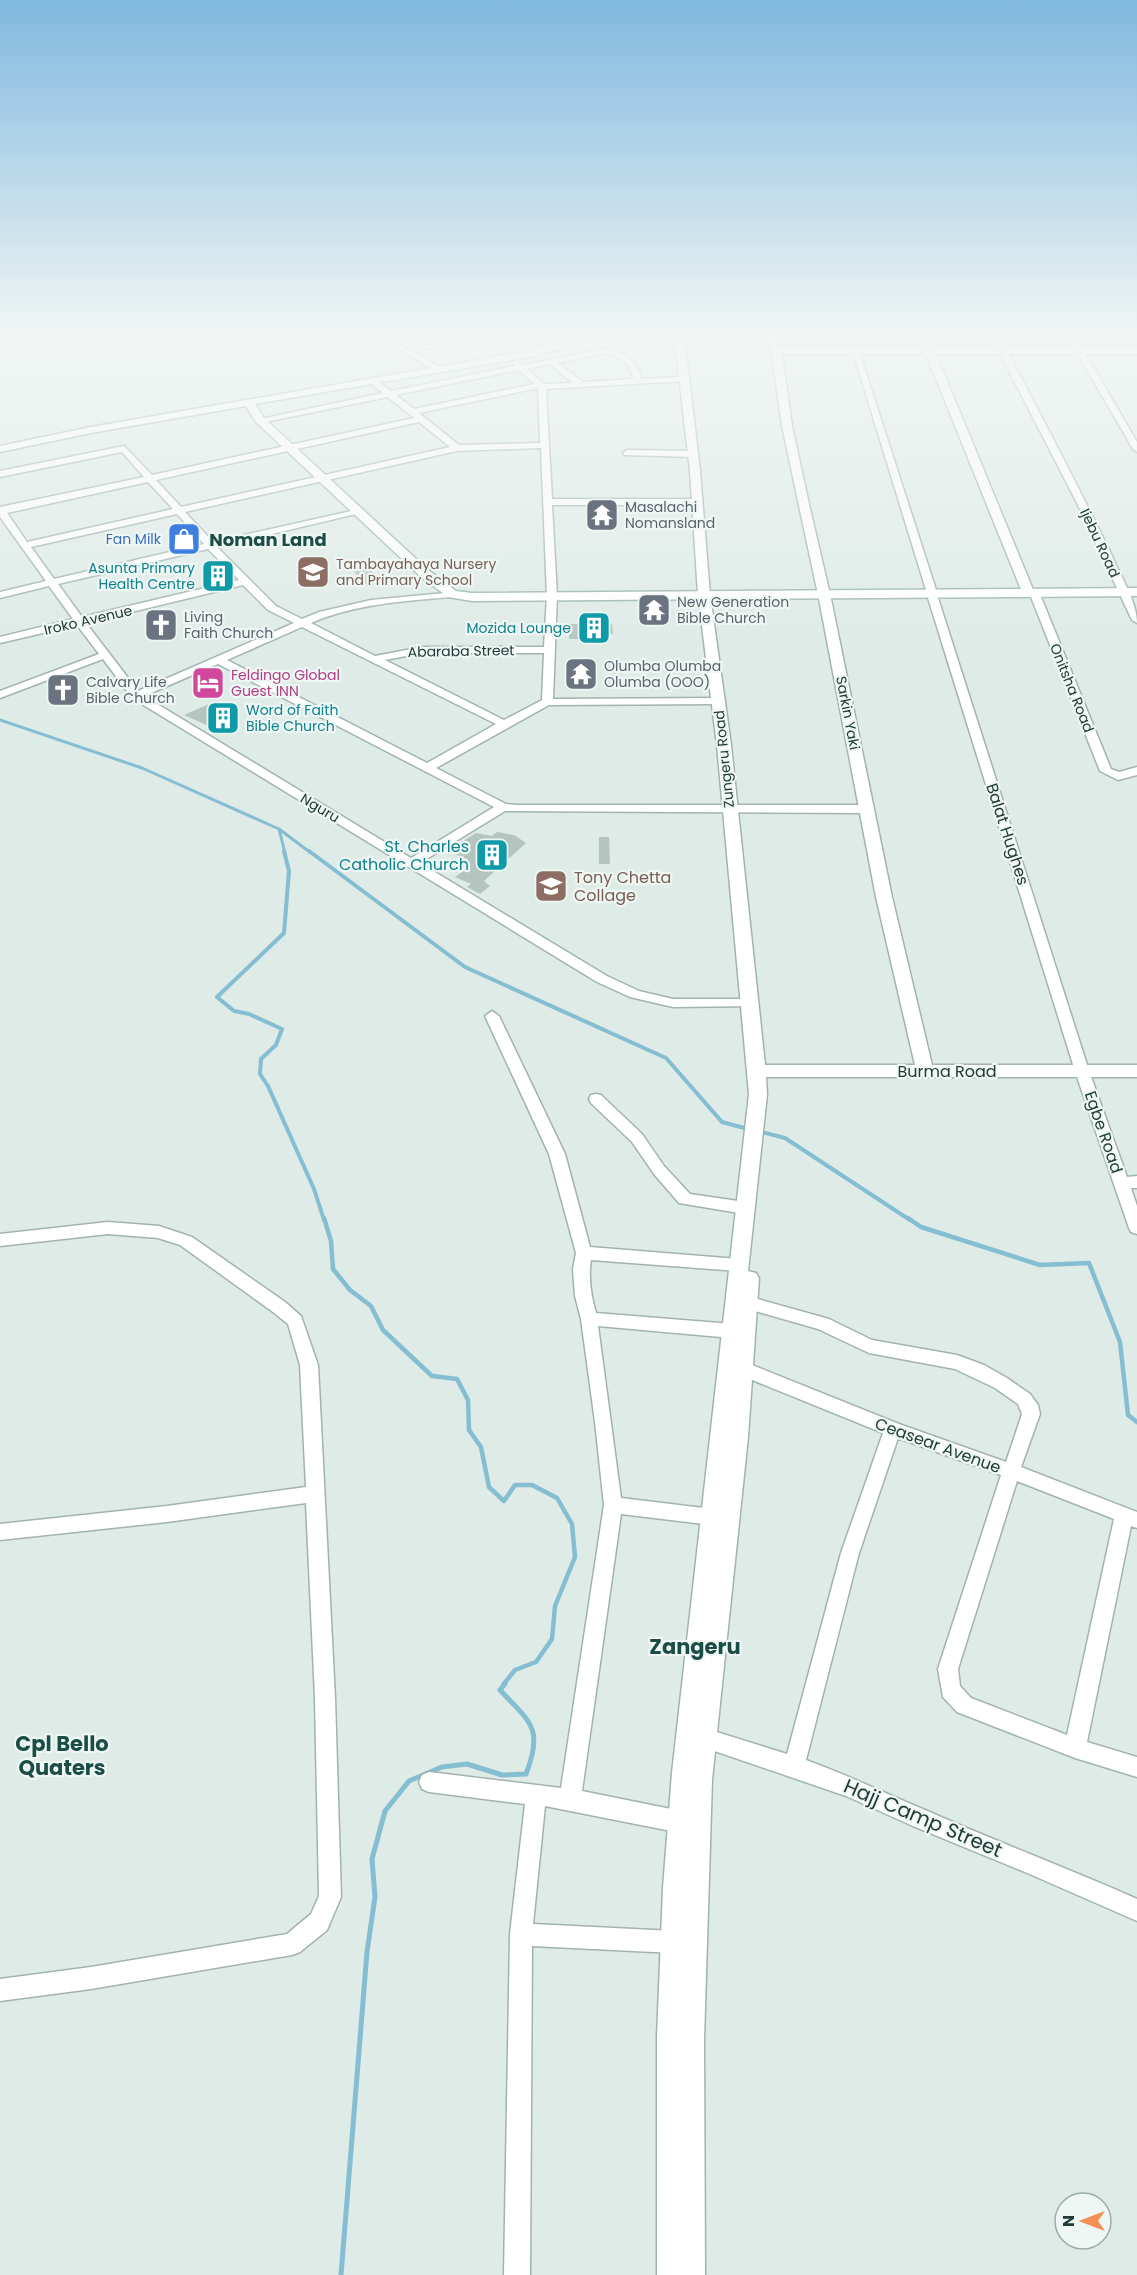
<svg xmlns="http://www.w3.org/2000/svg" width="1137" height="2275" font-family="Poppins,sans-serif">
<rect width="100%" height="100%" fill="#dfebe7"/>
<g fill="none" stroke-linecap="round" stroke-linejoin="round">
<path stroke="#85bdd2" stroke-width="3" d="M0,720L142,768L279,829L311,853
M279,829L285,853"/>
<path stroke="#85bdd2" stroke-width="4" d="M284,851L289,871L284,933L217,997L234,1011L249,1014L282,1029L276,1045L261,1059L260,1074L268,1086L314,1189L324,1220
M309,851L465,967L666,1058L722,1122L748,1129
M758,1131L785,1138L910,1220"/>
<path stroke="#85bdd2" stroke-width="4.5" d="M324,1218L331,1241L333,1269L350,1290L371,1306L383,1330L432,1376L457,1379L468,1400L469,1430L481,1447L489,1487L504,1501L515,1485H532L557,1498L572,1524L575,1557L555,1606L552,1639L536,1662L515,1670L503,1685
M908,1218L921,1227L1040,1265L1089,1263L1120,1342L1128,1415L1137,1422"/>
<path stroke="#85bdd2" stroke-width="5" d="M341,2275L367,1952L375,1897L372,1859L385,1811L409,1781L442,1767L467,1764L502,1775L526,1774C544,1728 530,1722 500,1690L505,1684"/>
</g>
<path fill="#b4c5c0" d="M361,561L382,581L367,585L346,564Z
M220,568L231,579L216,583L205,572Z
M569,624H612L613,634H588V639H569Z
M216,701L240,715L213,728L184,715Z
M497,832L514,835L526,843L484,881L490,886L480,894L467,887L471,884L455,877L466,869L459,866L467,859L447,851L476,833L492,836Z
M599,837H609L610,864H599Z"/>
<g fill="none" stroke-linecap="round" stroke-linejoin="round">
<g stroke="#a2b3af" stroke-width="3">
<path id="minor" d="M372,334H382L443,369L436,371Z
M479,334H497L415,351L411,349Z
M532,334H545L555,339L551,341Z
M990,334H998C1037,408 1076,481 1112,556C1121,577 1137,602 1137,623L1132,620L1077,503Z
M1066,334H1074L1137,442V452L1133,449Z
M687,339H772L776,341L772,343H684L683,341Z
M604,349C624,351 637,359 641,379L685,377L689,379L685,381L546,389L552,499H697L702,502L697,505H552L557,596L553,699L719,698L725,701L719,704L549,705L436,768L506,804L517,805H866L872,809L866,813L505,811L420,863L607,976L639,991L673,999H751L758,1003L756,1006L673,1007L630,997L597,982L132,698L103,659L0,698V691L99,654L77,625L0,643V637L73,619L49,586L0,598V592L46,581L0,517V507L144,477L122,452L0,477V471L124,446L152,475L414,418L388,397L260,423L256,420L383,393L370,383V379H376L391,391L515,366L512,363L516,361L523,365ZM604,353C621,356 630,363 633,379L583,382L558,363ZM550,364L573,383L544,384L527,369ZM519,370L534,384L414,409L396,395ZM538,388L540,443L459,445L419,413ZM419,422L450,447L181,507L156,480ZM541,448L547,596L544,647H422L375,656L311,623C354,604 405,601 452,597L457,594L456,592L371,600L319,612L302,619L276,606L217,547L360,513V509L213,542L185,512L457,451ZM148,482L173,509L27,542L7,513ZM177,514L204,544L54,579L31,547ZM208,549L239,580L82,617L58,584ZM243,585L268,610L294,623L138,691L86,623ZM302,627L496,724L427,763L227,660ZM422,653H544L542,700L504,720L385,660ZM218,664L494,807L411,858L144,696Z
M852,349L859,351L937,593L935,595L938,598L1089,1071L1127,1177L1137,1176V1188H1131L1137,1206V1234L1131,1232L1129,1228L1075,1071L928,598L930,596L927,593Z
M627,450L693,451L697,454L693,457L624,455L623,453Z
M1036,594L1041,597L1111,769L1119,772L1137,767V775L1118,780L1100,771L1031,597Z
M492,1011L499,1016L565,1154L590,1247L738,1259L744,1261L746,1265L744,1269L738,1271L591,1260C588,1278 591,1296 596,1313L732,1324L738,1326L740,1331L738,1336L732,1338L598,1326L621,1498L712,1509L719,1511L721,1517L719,1523L712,1525L621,1514L582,1791L681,1811L688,1815L692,1822L688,1829L681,1833L545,1806L533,1924L674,1931L682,1934L685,1942L682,1950L674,1953L532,1946L530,2275H504L510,1934L525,1804L429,1792L422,1789L419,1782L422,1775L429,1772L561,1788L604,1505L595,1422L581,1319L575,1296L573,1269L576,1253L549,1154L485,1016Z
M596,1094L601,1095L642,1134L664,1166L690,1194L745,1202L751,1204L753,1208L751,1212L745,1214L679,1203L654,1174L632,1142L591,1103L589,1099L591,1095Z
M108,1222L159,1226L192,1237L285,1302L301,1316L318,1365L335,1698L341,1897L327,1930L300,1952L292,1955L91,1989L0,2001V1979L91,1967L287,1934L311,1914L319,1896L315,1698L306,1503L167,1522L0,1540V1524L167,1506L306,1487L300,1365L288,1324L273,1312L180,1245L158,1238L108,1234L0,1246V1234Z
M747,1296L829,1319L872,1340L957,1355L984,1365L1007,1378L1030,1394L1038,1405L1040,1414L1021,1467L1137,1512V1528L1131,1526L1087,1742L1137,1757V1777L1075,1758L957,1712L943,1697L938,1669L1001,1475L898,1438L859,1553L806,1760C847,1775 885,1793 925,1810C995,1841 1067,1868 1137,1899V1921L1025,1872L913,1826L846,1796L697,1745L694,1738L697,1731L704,1728L787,1754L841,1553L883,1433L735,1373L732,1368L735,1363L741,1361L747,1363L899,1424L1006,1462L1022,1414L1018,1404L995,1388L955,1369L869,1353L818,1329L741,1307L739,1302L741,1297ZM1017,1481L1114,1519L1067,1735L971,1698L960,1686L958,1669Z"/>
</g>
<g stroke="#a2b3af" stroke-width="3">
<path id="tertiary" d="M546,334H556L552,348L544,346Z
M674,334H684L700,471L710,595L731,745L765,1065H915L876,897L819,599L782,426L772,354L765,334H775L779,348H924L919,334H928L933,348H1137V354H936L1034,592L1028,596L1022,592L926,354H782L792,426L809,504L831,599L892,897L932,1065H1137V1077H766L767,1094L748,1271L756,1273L759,1278L748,1437L712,1780L704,2040L705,2275H657V2037L663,1888L672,1773L749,1094L717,745L698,595L690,471Z"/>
</g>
<g stroke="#9eb7b1" stroke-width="3">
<path id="secondary" d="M598,334H615L534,356L255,404L264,418L428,570L456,591L472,593L1137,588V596L472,601L448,597L420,576L256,422L246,406L91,433L0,452V446L91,427L534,350Z"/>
</g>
<use href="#minor" fill="#fff" fill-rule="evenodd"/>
<use href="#tertiary" fill="#fff" fill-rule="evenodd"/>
<use href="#secondary" fill="#fff" fill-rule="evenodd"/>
</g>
<linearGradient id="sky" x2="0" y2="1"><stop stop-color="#80b8df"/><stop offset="0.51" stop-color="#f1f6f4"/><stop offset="1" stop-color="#f1f6f4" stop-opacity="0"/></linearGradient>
<rect width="1137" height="653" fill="url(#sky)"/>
<defs>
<g id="temple-square" transform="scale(1.725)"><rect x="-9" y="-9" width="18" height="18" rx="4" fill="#6b7280" stroke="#eff7f4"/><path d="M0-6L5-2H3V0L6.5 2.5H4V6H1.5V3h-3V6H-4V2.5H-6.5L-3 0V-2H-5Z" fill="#fff"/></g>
<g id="shop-square" transform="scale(1.725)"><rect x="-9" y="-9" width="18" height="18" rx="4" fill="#3f7fe0" stroke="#eff7f4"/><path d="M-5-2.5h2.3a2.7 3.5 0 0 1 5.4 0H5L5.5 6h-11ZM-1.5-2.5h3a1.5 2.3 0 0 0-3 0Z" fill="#fff"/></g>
<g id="school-square" transform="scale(1.725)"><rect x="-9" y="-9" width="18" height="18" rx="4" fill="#8d6e63" stroke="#eff7f4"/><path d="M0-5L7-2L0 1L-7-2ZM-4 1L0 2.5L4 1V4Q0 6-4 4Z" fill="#fff"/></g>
<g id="building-square" transform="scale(1.725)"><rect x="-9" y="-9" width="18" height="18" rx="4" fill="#0f9aa8" stroke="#eff7f4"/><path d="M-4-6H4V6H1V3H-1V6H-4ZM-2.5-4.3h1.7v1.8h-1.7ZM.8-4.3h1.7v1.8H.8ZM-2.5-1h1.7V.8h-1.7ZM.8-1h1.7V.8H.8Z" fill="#fff"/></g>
<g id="church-square" transform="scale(1.725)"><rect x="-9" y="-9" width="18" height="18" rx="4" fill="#6b7280" stroke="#eff7f4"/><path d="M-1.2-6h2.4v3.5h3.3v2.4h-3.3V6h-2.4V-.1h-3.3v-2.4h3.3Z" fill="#fff"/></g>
<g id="hotel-square" transform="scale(1.725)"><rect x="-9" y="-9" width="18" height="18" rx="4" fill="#d1479c" stroke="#eff7f4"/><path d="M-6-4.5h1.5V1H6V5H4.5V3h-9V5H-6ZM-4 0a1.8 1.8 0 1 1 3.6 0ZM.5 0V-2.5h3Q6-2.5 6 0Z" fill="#fff"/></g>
</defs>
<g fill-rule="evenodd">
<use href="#temple-square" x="602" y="515"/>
<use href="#shop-square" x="184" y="539"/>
<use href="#school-square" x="313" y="572"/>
<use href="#building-square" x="218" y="576"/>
<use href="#temple-square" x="654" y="610"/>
<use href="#church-square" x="161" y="625"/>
<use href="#building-square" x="594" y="628"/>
<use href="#temple-square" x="581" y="674"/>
<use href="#hotel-square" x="208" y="683"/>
<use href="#church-square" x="63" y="690"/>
<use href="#building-square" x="223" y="718"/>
<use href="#building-square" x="492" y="855"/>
<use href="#school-square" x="551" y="886"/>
</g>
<g text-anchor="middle" stroke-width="4.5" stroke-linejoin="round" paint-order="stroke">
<g font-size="14" fill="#5b616d" stroke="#eff7f4" text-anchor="start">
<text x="625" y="512">Masalachi<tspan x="625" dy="16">Nomansland</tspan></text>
<text x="677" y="607">New Generation<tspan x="677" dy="16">Bible Church</tspan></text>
<text x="184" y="622">Living<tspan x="184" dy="16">Faith Church</tspan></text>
<text x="604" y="671">Olumba Olumba<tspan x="604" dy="16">Olumba (OOO)</tspan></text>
<text x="86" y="687">Calvary Life<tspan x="86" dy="16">Bible Church</tspan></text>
</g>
<g font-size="14" fill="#366cbe" stroke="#eff7f4" text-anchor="end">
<text x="161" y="544">Fan Milk</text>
</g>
<g font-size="14" fill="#203b37" stroke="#eff7f4">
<text transform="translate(1100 543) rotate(65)" y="5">Ijebu Road</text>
<text transform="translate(88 620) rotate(-13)" y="5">Iroko Avenue</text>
<text transform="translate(461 651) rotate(-1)" y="5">Abaraba Street</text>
<text transform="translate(1072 688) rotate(68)" y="5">Onitsha Road</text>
<text transform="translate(848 713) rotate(79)" y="5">Sarkin Yaki</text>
<text transform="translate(724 759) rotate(-96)" y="5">Zungeru Road</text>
<text transform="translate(320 808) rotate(31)" y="5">Nguru</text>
</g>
<g font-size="14" fill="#785e54" stroke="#eff7f4" text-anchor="start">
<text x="336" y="569">Tambayahaya Nursery<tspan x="336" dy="16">and Primary School</tspan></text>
</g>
<g font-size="14" fill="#0d838f" stroke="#eff7f4" text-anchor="end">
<text x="195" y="573">Asunta Primary<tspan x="195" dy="16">Health Centre</tspan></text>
<text x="571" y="633">Mozida Lounge</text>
<text x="246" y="715" text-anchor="start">Word of Faith<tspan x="246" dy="16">Bible Church</tspan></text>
</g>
<g font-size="14" fill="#b23c85" stroke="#eff7f4" text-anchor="start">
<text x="231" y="680">Feldingo Global<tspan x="231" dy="16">Guest INN</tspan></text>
</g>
<g font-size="16" fill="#203b37" stroke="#eff7f4">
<text transform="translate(1008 834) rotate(72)" y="6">Balat Hughes</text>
<text x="947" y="1077">Burma Road</text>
<text transform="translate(1104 1132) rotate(71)" y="6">Egbe Road</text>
<text transform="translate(938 1445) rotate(20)" y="6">Ceasear Avenue</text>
</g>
<g font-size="16" fill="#0d838f" stroke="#eff7f4" text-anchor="end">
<text x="469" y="852">St. Charles<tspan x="469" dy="18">Catholic Church</tspan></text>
</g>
<g font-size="16" fill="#785e54" stroke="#eff7f4" text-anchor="start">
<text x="574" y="883">Tony Chetta<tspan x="574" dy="18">Collage</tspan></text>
</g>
<g font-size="18" font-weight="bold" fill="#1b4d47" stroke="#eff7f4">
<text x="268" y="546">Noman Land</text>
</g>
<g font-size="20" fill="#203b37" stroke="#eff7f4">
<text transform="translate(923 1818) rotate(23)" y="7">Hajj Camp Street</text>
</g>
<g font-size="21" font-weight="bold" fill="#1b4d47" stroke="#eff7f4">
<text x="695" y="1654">Zangeru</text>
<text x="62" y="1751">Cpl Bello<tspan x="62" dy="24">Quaters</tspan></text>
</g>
</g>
<g transform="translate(1083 2221) rotate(270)"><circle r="28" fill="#eff7f4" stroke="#9caca8" stroke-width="1.5"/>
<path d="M0-4.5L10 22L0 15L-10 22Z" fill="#f58e53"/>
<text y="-9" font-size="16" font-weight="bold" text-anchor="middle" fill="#203b37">N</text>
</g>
</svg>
